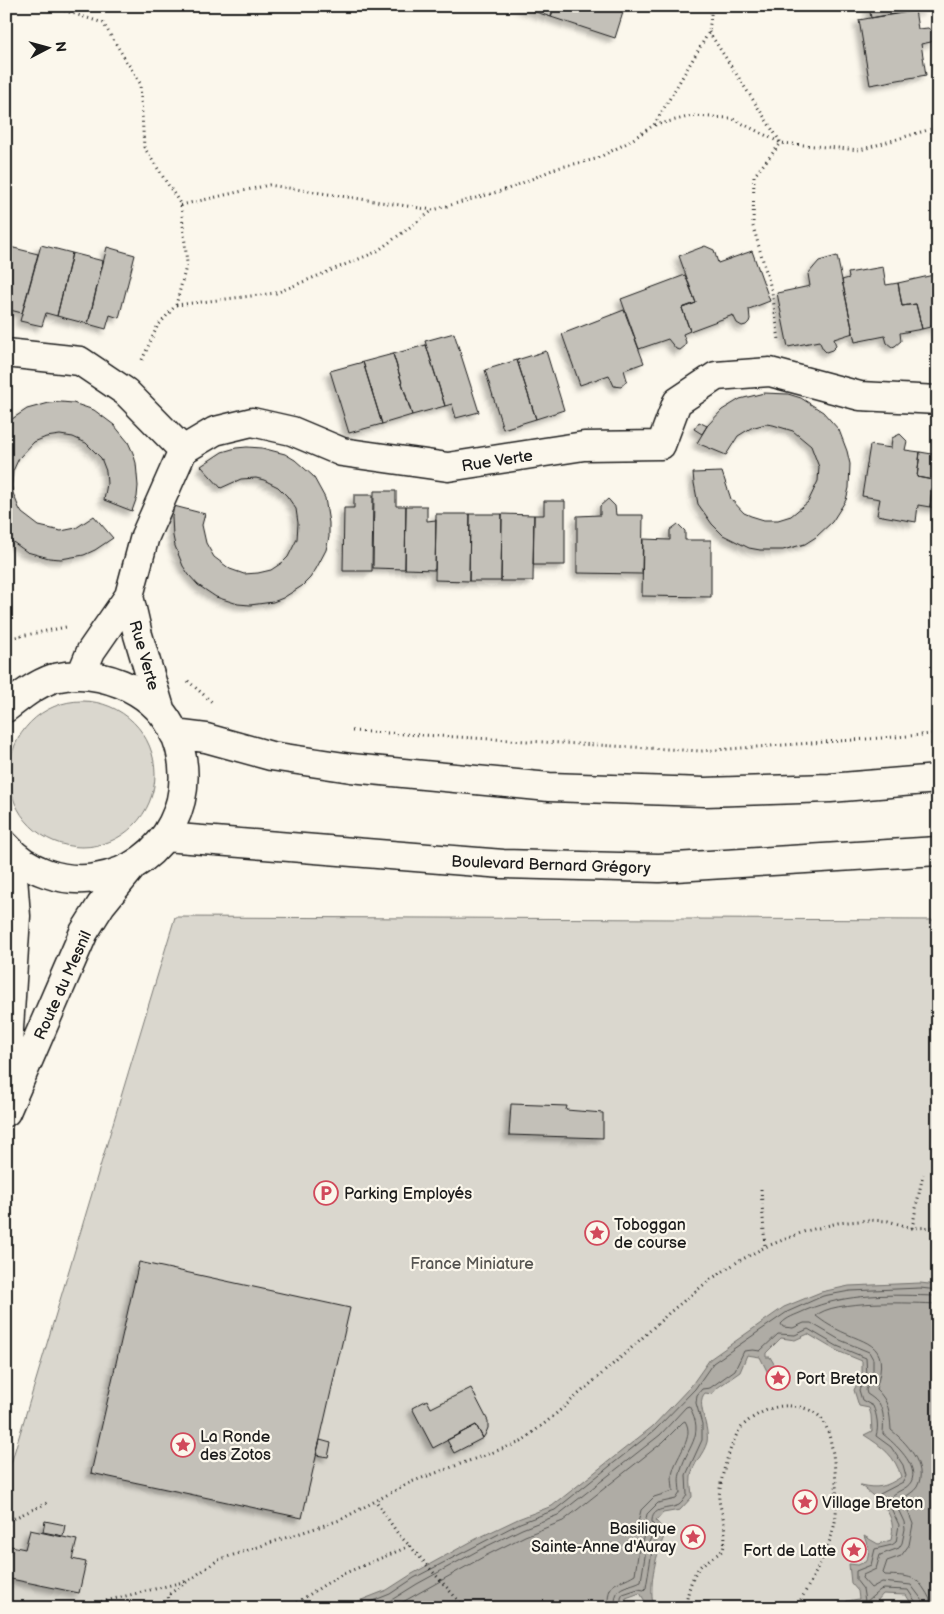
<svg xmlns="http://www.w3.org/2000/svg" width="944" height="1614" font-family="'Balsamiq Sans',sans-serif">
<defs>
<filter id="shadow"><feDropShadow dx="-4.5" dy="4.5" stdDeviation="2.5" flood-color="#0004"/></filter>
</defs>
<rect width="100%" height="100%" fill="#fbf7ec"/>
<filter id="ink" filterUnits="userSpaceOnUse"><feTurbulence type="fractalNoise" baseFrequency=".02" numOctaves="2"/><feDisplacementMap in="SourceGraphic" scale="10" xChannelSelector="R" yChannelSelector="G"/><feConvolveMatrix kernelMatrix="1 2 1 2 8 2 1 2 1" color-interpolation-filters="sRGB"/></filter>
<g filter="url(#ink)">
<path fill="#dad7ce" stroke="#7b7a75" d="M9 774a73 73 0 1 1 146 0a73 73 0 1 1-146 0Z
M175,917L938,920V1608H6V1480Z"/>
<path fill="#afaca5" stroke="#74726e" d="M920,1283L938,1285V1608H914L906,1595L883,1594L871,1608H839L847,1601L859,1599L858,1591L851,1583L849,1564L858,1565L867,1561L869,1550L864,1536L878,1544L891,1540C898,1513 879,1501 860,1485C878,1489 886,1487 901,1477C896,1456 881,1446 864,1435L872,1431L871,1415L869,1408L859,1406L854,1390L862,1374V1361L835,1350L808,1334L795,1340L781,1338L766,1353V1357H770L777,1369L770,1377L760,1357L747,1355L740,1372L717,1388L712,1394L705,1393C695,1403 710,1426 707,1442C704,1454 692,1464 691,1477C690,1484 692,1491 692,1497L680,1510L663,1513L656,1521L666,1532C656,1555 649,1580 653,1606L649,1608L640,1593L626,1598V1608H341L387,1590L412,1574L476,1539L518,1519L552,1506L652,1427L691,1386L710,1359L784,1307L821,1292L849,1286Z"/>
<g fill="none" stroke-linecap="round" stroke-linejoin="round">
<path stroke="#575653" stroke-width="1" d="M355,1608L390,1594L414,1578L520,1523L555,1510L655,1430L695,1389L713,1363L787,1312L823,1296L850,1291L920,1288L938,1290
M372,1608L393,1599L417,1584L481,1549L522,1529L558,1515L660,1435L686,1407L689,1406C707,1437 685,1447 680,1474C678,1480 680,1487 680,1493L676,1499L658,1503L647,1514L645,1524L652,1535L646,1550L641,1581C624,1589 614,1584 615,1608
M392,1608L485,1556L525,1536L563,1521L663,1442L683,1422L685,1421C695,1437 677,1455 673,1471C671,1477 673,1484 673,1491L654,1497L641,1510L638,1523L644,1536L639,1549L635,1574C616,1586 607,1579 608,1608
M621,1608V1598L623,1594L638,1589L644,1590L646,1588L652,1551L659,1533L652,1523C651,1506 669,1510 679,1505C682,1503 685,1498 687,1495L686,1475L702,1440V1424L696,1403L697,1395L702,1389L710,1388L735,1370L744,1351L753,1350L760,1351L778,1334L795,1335L808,1329L837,1346L866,1358L867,1376L859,1390L862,1400L873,1406C877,1415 879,1427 876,1436L891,1447L903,1465L906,1476L903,1482L880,1494L889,1504L899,1525L896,1542L892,1545L875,1549L871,1565L856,1571V1580L863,1589L865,1601L847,1608
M867,1608L866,1602L880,1590L883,1589L908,1590L917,1604L918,1608
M924,1608L923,1601L911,1585L882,1582L871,1588L862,1578L863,1575L876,1569L880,1555L899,1548L902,1543L905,1529L904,1522L892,1496C897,1491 907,1489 911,1482C920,1466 894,1443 883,1434C884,1414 885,1405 867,1394L866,1390L873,1375V1359L869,1352L840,1340L811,1323H804L793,1328L783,1327L781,1324C787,1317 796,1315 804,1311C848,1292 891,1295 938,1296
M932,1608C931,1600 928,1595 924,1589C915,1574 901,1576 885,1575L883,1573L887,1561L901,1556L909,1545L913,1524L903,1499C907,1495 914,1492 917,1487C929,1466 905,1441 891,1430C890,1413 889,1401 876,1389C892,1338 864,1346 829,1325C824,1322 820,1319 816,1316C832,1299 914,1303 938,1304"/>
</g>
<path fill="#c3c0b8" stroke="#1c1c1c" filter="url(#shadow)" d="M518,6H554L551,17Z
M554,6H625L615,38L551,17Z
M869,6H927L928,9L871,18Z
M915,10L918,29L928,28L932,31L934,36V40L931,42L921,44L926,75L870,85L859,20Z
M41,245L72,253L57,316L46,313L42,326L20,321Z
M705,246L714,250L718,263L752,251L770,301L749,309L750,319L749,322L746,325L742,326L737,323L733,315L690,331L682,308L696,303L679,256Z
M10,247L38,254L22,313L6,309V259Z
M107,247L135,255L119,318L110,315L106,329L88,324Z
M72,253L103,261L88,324L57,316Z
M837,256L853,333L834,339L836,346L832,350L826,352L823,349L819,341L788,347L777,293L810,286L808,274L819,261Z
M883,267L886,285L898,283L902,306L916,304L922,329L900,333L901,341L895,346L892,347L887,343L885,336L855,342L842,280L849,278L848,273Z
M938,274V335L934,326L922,329L916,304L902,306L898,283Z
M685,275L696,303L682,308L690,331L683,334L686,342L685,346L680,350L676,349L668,339L639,349L621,299Z
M624,310L644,363L624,370L627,380L621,387L614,386L609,375L580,385L562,334Z
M454,333L479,412L456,418L452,404L445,406L425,341Z
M426,345L445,406L412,415L393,354Z
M546,351L564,410L536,419L517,360Z
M393,354L412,415L382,424L363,362Z
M517,360L536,419L503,429L485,370Z
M363,362L382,424L349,433L330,371Z
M764,393L788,394L801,398L823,412L839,430L847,451L850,464L849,488L846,500L832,522L816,537L805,544L783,550H760L749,548L723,535L712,524L698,504L694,483L693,473L722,472L731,499L744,513L751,516L764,520H778L791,516L808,502L818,481L819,467L811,446L793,431L773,425L766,424L751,428L738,436L726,455L697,443L707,426L722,410L740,399Z
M61,402L73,403L94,410L114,425L128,442L133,453L136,463L138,486L137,497L132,511L104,500L107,484L106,471L101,458L86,443L73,437L60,435L46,437L34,442L19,458L13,471L12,486L13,493L19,508L22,513L39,526L61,531L76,528L94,516L113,538L95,550L84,555L61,559L49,558L27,552L6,537V423L27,409L49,403Z
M699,422L707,426L702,434L694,429Z
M900,434L907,441L905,450L920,452L917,477L933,480L930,507L918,505L916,522L877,515L880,499L862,496L870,445L891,448L892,438Z
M247,447L262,448L285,454L295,460L313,476L325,498L329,523V537L326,550L316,569L310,578L302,586L283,598L273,602L250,605L238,604L216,597L198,585L189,575L183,566L175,546L173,536L172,517L174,506L205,514L202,525L206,543L214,557L230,569L244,574L258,573L271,570L283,562L288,557L297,539L298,523L296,509L287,496L278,487L264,480L256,478L241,479L221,488L201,466L222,452L236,448Z
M920,452L938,455V508L930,507L933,480L917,477Z
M374,491H396V506H406L405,569L373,568Z
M354,495H373L372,571H343L344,508H354Z
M608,499L615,506L616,515H643L642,574L577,573V516L600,515V506Z
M544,501H565V565H533L534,515H544Z
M406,506H427V521L436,520L435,570L405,569Z
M436,514H470L469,581L435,580Z
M470,514H502L501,581H469Z
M502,514L534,515L533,581H501Z
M678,524L685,531V540H711V597L642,596L643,539L670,540V530Z
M511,1104L567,1106L566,1110L603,1113V1138L509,1135Z
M139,1262L350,1308L302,1518L91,1473Z
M471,1388L488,1421V1428L485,1435L483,1438L476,1425L433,1448L412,1408L427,1400L431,1408Z
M476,1425L483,1438L454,1453L447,1440Z
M320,1440L331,1443L328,1457L316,1455Z
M45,1521L65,1525L63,1536L43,1532Z
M30,1530L77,1540L72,1559L86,1562L79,1593L6,1578V1568L11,1546L25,1549Z"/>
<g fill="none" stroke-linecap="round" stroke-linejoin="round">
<g stroke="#1c1c1c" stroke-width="31">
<path id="minor" d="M6,353L80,361L126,392L183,450
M129,596L138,635L161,712
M81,675L91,651L129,596L145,536L183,450L215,431L252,422L292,431L342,452L448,467L584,446L661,445L677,402L716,376L770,372L860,396L938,400
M6,708C21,696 36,684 54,678C97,667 151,688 172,728C204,792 167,868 95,878C63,883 27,871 6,846
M174,734L206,738L271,756L351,768L549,787L705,792L830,788L938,779
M165,837L503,864L659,868L938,851
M6,1077L16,916L11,851
M6,1112L84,932L101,905L132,867"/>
</g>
<path stroke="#1c1c1c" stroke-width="3" stroke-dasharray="1 4" stroke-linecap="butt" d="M50,6L103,23L140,83L144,147L181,205L187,263L176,305L157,327L142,360
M709,32L781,143L754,176L753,226L772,292L779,340
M655,125L692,116L731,118L781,143L860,150L938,127
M181,205L269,185L433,210L508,189L557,168L596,159L627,143L654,125L709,32L712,6
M176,305L276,293L376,252L432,211
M6,639L66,627
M188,681L213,703
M352,731L701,751L922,735L938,733
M761,1189L765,1247
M912,1228L923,1174
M6,1530L10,1520L47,1503
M410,1546L465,1608
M77,1608L187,1581
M170,1608L168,1595L218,1560L340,1520L411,1482L521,1442L550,1419L628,1351L670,1312L711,1279L739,1261L765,1247L806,1231L838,1223L870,1220L888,1221L912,1228L938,1227
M289,1608L324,1585L343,1574L410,1546L398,1534L376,1501
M685,1608C688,1594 691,1573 703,1564C710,1559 717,1555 723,1550C726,1538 725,1529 723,1517C722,1511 719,1504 719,1498C720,1479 729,1449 738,1432C746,1419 768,1407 783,1406C796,1405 812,1408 821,1418C835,1432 839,1503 835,1522C829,1551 812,1579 798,1605L799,1608"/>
<use href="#minor" stroke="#fbf7ec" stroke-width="28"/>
</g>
</g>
<defs>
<g id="parking-ring" transform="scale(1.25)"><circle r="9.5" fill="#fbf7ec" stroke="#d1495b" stroke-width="1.5"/><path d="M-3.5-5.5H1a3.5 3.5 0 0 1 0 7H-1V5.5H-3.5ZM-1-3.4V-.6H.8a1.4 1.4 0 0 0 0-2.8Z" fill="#d1495b"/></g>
<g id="sight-ring" transform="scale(1.25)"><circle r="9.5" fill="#fbf7ec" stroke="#d1495b" stroke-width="1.5"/><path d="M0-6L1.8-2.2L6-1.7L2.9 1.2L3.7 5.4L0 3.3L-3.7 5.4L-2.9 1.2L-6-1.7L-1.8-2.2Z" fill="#d1495b"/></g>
</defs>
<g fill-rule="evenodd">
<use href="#parking-ring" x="326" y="1193"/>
<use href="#sight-ring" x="597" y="1233"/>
<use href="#sight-ring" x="778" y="1378"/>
<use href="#sight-ring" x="183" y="1445"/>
<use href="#sight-ring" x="805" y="1502"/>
<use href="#sight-ring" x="693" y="1537"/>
<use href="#sight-ring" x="854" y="1550"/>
</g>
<g text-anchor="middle" stroke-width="4.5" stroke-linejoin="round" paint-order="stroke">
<g font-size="16" fill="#1c1c1c" stroke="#fbf7ec">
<text transform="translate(497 460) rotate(-9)" y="6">Rue Verte</text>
<text transform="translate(145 655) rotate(74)" y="6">Rue Verte</text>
<text transform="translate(551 864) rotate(2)" y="6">Boulevard Bernard Grégory</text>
<text transform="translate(62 985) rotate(-66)" y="6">Route du Mesnil</text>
</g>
<g font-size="16" fill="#1c1c1c" stroke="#fbf7ec" text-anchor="start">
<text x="344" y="1199">Parking Employés</text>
<text x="614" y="1230">Toboggan<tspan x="614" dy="18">de course</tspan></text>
<text x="796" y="1384">Port Breton</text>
<text x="200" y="1442">La Ronde<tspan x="200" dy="18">des Zotos</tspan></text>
<text x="822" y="1508">Village Breton</text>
<text x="676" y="1534" text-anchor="end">Basilique<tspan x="676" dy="18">Sainte-Anne d'Auray</tspan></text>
<text x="836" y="1556" text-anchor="end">Fort de Latte</text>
</g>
<g font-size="16" fill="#555451" stroke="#fbf7ec">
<text x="472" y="1269">France Miniature</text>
</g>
</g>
<rect width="944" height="1614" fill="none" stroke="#fbf7ec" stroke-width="25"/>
<rect x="12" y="12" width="919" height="1589" fill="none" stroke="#1c1c1c" stroke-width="2" filter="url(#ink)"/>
<g transform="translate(48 48) rotate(84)" stroke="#fbf7ec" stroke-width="4" paint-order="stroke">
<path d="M0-4L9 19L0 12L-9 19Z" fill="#1c1c1c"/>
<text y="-8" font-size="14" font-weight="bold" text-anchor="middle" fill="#1c1c1c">N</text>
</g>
</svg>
